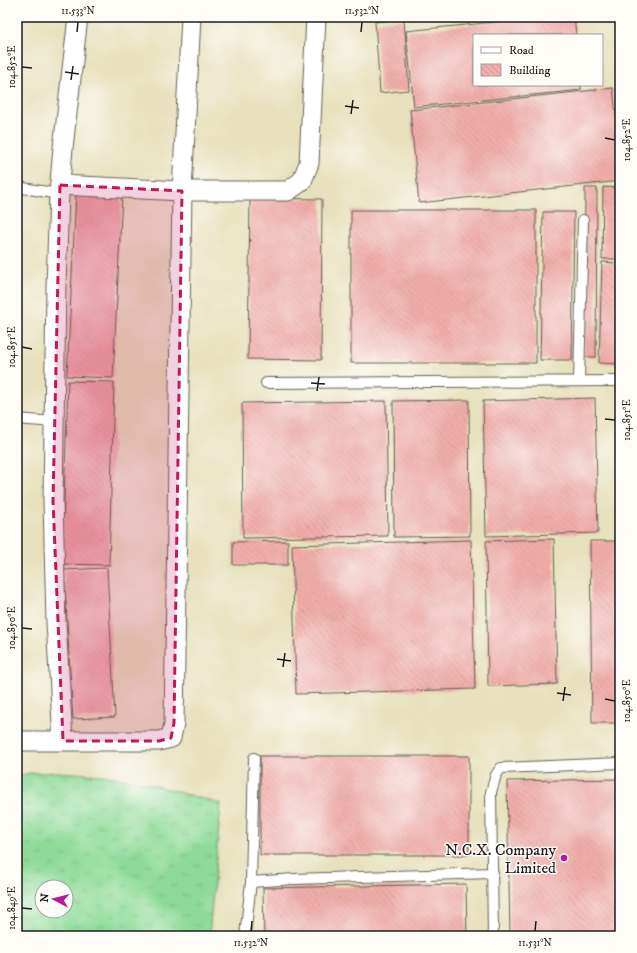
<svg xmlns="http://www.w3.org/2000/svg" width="637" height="953" font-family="'IM FELL DW Pica',serif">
<defs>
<pattern id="grass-tufts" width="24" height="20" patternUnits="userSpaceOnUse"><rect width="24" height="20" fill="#8edb99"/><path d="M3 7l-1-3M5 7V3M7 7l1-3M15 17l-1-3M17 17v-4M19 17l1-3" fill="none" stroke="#7abb83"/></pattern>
<pattern id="building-back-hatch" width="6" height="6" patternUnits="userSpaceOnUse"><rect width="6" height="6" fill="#f1aeaa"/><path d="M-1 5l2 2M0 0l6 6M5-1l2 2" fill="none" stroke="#ce9592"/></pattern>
</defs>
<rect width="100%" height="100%" fill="#fdfcf7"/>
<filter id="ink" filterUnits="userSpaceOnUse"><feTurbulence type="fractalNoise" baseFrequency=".025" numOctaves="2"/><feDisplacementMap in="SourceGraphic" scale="8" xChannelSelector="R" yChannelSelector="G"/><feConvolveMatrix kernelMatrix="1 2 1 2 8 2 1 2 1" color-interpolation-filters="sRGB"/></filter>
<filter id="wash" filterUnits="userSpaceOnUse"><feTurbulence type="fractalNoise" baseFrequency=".012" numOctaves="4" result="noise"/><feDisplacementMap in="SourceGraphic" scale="16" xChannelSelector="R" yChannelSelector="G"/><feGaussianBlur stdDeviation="0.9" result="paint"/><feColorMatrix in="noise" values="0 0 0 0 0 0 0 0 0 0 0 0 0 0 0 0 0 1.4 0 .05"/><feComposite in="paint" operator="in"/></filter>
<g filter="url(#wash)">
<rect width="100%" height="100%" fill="#e7e1bd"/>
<path fill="url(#grass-tufts)" stroke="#557c5a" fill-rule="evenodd" d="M58,772L102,775L142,782L221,804L209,936H17V776L30,773ZM42,887H66V911H42Z"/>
<g id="blocks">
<path fill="url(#building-back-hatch)" d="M544,17H574L576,35H474V85H581V90L414,107L406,31Z
M404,19L409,90L380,93L375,22Z
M613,88L620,152V181L419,203L410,110Z
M603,187L620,188V259H602Z
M585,188H597L596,357H584Z
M76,193L122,195L113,378L67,376Z
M250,198L322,199L321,360L248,359Z
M351,210H536V363H351Z
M543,212H574L572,360H540Z
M602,262L620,263V364L599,363Z
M68,381L114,382L109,565L62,564Z
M595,398L598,533L486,536L483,401Z
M469,400L470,536L394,537L393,401Z
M386,401L388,536L243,538L242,403Z
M554,539L557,684L488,686L486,541Z
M471,540L475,689L296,694L292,545Z
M288,541V565H233V542Z
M590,541H620V723H592Z
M107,568L115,717L73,719L64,570Z
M260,756H469V855H260Z
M620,779V936H510L507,781Z
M466,884L467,936H264L263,888Z"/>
</g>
</g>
<g filter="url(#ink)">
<use href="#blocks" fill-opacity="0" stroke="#636154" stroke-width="1"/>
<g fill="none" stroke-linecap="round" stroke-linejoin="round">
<g stroke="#636154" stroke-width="12">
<path id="service" d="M17,187L59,194
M579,381L583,220
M266,383L620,381
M17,419L54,422
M251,882L254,758
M245,936L251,882L294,879L493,873
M493,936L491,792L496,775L501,768L620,763"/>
</g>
<g stroke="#636154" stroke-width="21">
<path id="minor" d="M60,185L182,191H288L302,181L309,163L316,17
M17,741H159L171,738L174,723L182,191L191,17
M63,741L56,622L53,501L56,287L59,194L63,148L78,17"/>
</g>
<use href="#service" stroke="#fff" stroke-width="10"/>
<use href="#minor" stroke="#fff" stroke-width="19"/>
</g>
</g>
<path fill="#c2185b" fill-opacity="0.2" stroke="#c2185b" stroke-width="3" stroke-dasharray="8 5" stroke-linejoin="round" d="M60,185L182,191L174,723L171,738L159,741H63L53,501Z"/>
<path fill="none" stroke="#1c1c1c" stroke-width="1.5" d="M77,32L78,22M361,32L362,22M22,67L32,68M65,72L79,74M71,80L73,66M345,106L359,108M351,114L353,100M605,138L615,140M22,347L32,349M311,383L325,384M317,391L319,377M605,419L615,420M22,628L32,629M277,659L291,661M283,667L285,653M557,693L571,695M605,699L615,701M563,701L565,687M22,908L32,909M251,931L252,921M535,931L536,921"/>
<circle fill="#b5179e" stroke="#fdfcf7" stroke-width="1.5" cx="564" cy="858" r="4"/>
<g text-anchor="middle" stroke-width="3" stroke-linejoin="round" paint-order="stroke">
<g font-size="16" fill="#1c1c1c" stroke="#fdfcf7" text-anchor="end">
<text x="556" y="855">N.C.X. Company<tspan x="556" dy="18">Limited</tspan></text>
</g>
</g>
<rect width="637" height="953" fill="none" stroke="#fdfcf7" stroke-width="44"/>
<rect x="473" y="34" width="130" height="52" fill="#fdfcf7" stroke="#a3a29f"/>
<rect x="481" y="47" width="20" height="6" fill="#ffffff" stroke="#a3a29f"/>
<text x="509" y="54" font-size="12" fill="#1c1c1c">Road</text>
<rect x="481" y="64" width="20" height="12" fill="url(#building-back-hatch)" stroke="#a3a29f"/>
<text x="509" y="74" font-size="12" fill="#1c1c1c">Building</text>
<g transform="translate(54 899) rotate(277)"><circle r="19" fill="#fdfcf7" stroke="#a3a29f"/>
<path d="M0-3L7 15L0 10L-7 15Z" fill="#b5179e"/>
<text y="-6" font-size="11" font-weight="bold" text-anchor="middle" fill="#1c1c1c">N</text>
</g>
<rect x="22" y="22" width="593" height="909" fill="none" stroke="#1c1c1c" stroke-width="1.5"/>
<g font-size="10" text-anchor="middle" fill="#1c1c1c">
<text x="78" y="14">11.533°N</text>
<text x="362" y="14">11.532°N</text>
<text transform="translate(11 67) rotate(-90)" y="4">104.852°E</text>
<text transform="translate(626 140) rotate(-90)" y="4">104.852°E</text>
<text transform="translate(11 347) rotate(-90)" y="4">104.851°E</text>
<text transform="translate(626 420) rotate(-90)" y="4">104.851°E</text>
<text transform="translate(11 628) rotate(-90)" y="4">104.850°E</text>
<text transform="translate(626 701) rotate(-90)" y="4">104.850°E</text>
<text transform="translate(11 908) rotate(-90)" y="4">104.849°E</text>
<text x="251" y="946">11.532°N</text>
<text x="535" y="946">11.531°N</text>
</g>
</svg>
